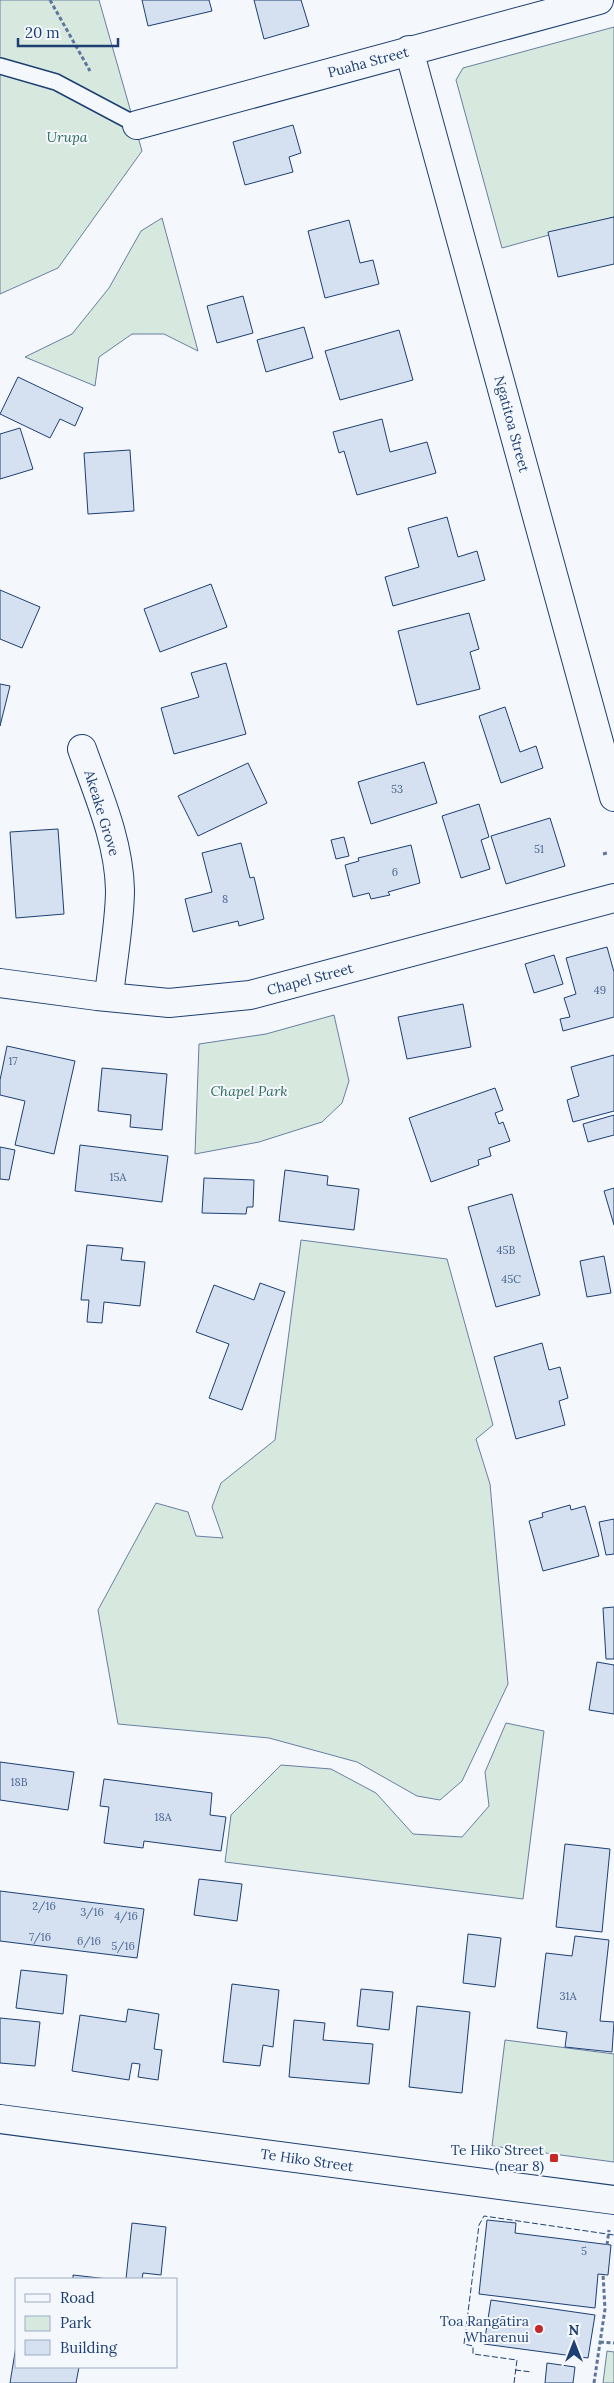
<svg xmlns="http://www.w3.org/2000/svg" width="614" height="2383" font-family="Lora,serif">
<rect width="100%" height="100%" fill="#f4f7fb"/>
<path fill="#d7e8df" stroke="#687fa3" d="M0,0H99L142,151L58,268L0,294Z
M614,27V217L502,248L456,80L463,68Z
M162,218L198,351L164,334H132L99,357L95,386L25,357L72,334L109,288L141,231Z
M334,1015L349,1081L342,1103L322,1122L259,1142L195,1154L199,1044L266,1034Z
M301,1240L447,1259L493,1425L476,1439L490,1484L508,1684L462,1781L440,1800L417,1796L357,1762L269,1738L118,1724L98,1610L156,1503L188,1512L196,1536L223,1538L212,1507L221,1483L275,1440Z
M506,1723L544,1731L523,1899L225,1862L231,1815L281,1765L331,1769L376,1793L413,1834L462,1837L489,1806L485,1772Z
M505,2040L614,2054V2162L492,2146Z
M607,2351L614,2352V2383H603Z"/>
<path fill="#d5e0f0" stroke="#1d3f73" d="M142,0H209L212,11L148,26Z
M254,0H301L309,26L264,39Z
M293,125L301,153L289,157L293,172L245,185L233,142Z
M614,217V264L558,277L548,232Z
M349,220L360,263L373,260L379,284L325,298L308,231Z
M243,296L253,333L217,343L207,306Z
M304,327L313,358L266,372L257,340Z
M399,330L413,380L340,400L325,351Z
M18,377L83,408L75,426L60,419L50,438L0,414Z
M382,419L390,452L427,442L436,473L357,495L344,451L339,453L333,432Z
M20,428L33,469L0,479V434Z
M130,450L134,511L88,514L84,453Z
M447,517L458,557L477,551L485,580L393,606L385,577L419,567L408,528Z
M211,584L227,627L160,652L144,609Z
M0,590L40,607L22,648L0,639Z
M469,613L479,649L470,652L480,689L417,705L398,631Z
M226,663L246,734L174,754L161,708L199,697L191,673Z
M0,684L10,686L0,726Z
M505,707L520,752L536,746L543,768L501,783L479,716Z
M424,762L437,803L371,824L358,782Z
M248,763L267,803L198,836L178,796Z
M479,804L489,837L481,840L490,869L461,878L442,816Z
M550,818L565,866L506,884L491,836Z
M58,829L64,914L16,918L10,832Z
M344,837L349,856L336,859L331,840Z
M241,843L250,878L254,877L264,919L239,926L238,921L193,932L185,899L212,892L202,853Z
M411,845L420,883L388,892L390,895L371,899L369,893L353,897L345,865L359,861L358,858Z
M607,947L614,972V1017L563,1031L560,1019L570,1017L564,998L576,994L566,958Z
M554,955L563,984L534,993L525,964Z
M463,1004L471,1047L407,1059L398,1017Z
M7,1046L75,1061L54,1154L15,1145L25,1101L0,1095V1080Z
M614,1055V1111L573,1122L567,1100L579,1096L571,1067Z
M102,1068L167,1074L162,1130L130,1127L131,1115L98,1111Z
M495,1088L503,1110L495,1113L499,1124L503,1122L510,1141L489,1148L491,1156L478,1160L479,1165L431,1182L409,1118Z
M614,1115V1135L588,1142L583,1124Z
M80,1145L168,1156L162,1202L75,1191Z
M0,1147L15,1150L9,1180L0,1179Z
M285,1170L328,1176L327,1185L359,1189L354,1230L279,1221Z
M204,1178L254,1180L253,1207H247L246,1214L202,1213Z
M614,1188V1225L604,1191Z
M512,1194L540,1295L496,1307L468,1207Z
M87,1245L123,1248L121,1260L145,1262L140,1306L104,1302L102,1323L87,1322L89,1300H81Z
M604,1256L611,1293L587,1297L580,1261Z
M260,1283L285,1292L242,1410L209,1398L229,1344L196,1332L214,1285L254,1300Z
M542,1343L549,1370L560,1367L568,1398L559,1401L565,1425L516,1439L494,1357Z
M570,1505L571,1510L585,1506L599,1556L543,1571L529,1521L543,1517L542,1513Z
M614,1519V1554L606,1555L599,1522Z
M614,1607V1659H606L603,1608Z
M597,1662L614,1665V1714L589,1710Z
M0,1762L74,1772L68,1810L0,1800Z
M104,1779L212,1793L210,1815L226,1817L221,1851L144,1841L143,1848L104,1843L109,1807L100,1806Z
M565,1844L610,1849L602,1932L556,1927Z
M199,1879L242,1884L237,1921L194,1915Z
M0,1891L144,1909L137,1958L0,1941Z
M468,1934L501,1938L495,1987L463,1983Z
M575,1936L609,1940L600,2021L614,2022L612,2052L565,2047L567,2032L537,2028L546,1953L572,1956Z
M21,1970L67,1975L63,2014L16,2008Z
M232,1984L279,1990L273,2047L263,2045L260,2066L223,2062Z
M361,1989L393,1992L389,2030L357,2026Z
M417,2006L470,2012L462,2093L409,2087Z
M128,2009L159,2014L154,2049L162,2050L158,2080L138,2077L140,2064L132,2063L129,2080L72,2071L80,2015L126,2022Z
M0,2018L40,2022L35,2066L0,2063Z
M294,2020L325,2023L323,2040L373,2044L369,2084L289,2077Z
M487,2220L516,2223L515,2233L611,2245L608,2275L598,2274L595,2308L479,2294Z
M132,2223L166,2227L161,2275L143,2273L142,2279H126Z
M73,2275L108,2279H73Z
M491,2300L595,2315L588,2358L484,2344Z
M16,2346V2367H79L76,2383H10Z
M547,2363L575,2367L573,2383H545Z"/>
<g fill="none" stroke-linecap="round" stroke-linejoin="round">
<g stroke="#1d3f73" stroke-width="18">
<path id="service" d="M0,66L56,82L137,125"/>
</g>
<g stroke="#1d3f73" stroke-width="30">
<path id="minor" d="M409,50L614,797
M137,125L599,0
M82,749C98,794 119,841 120,890C120,922 112,964 109,997
M0,983L97,996L169,1003L250,995L614,898"/>
</g>
<g stroke="#1d3f73" stroke-width="30">
<path id="tertiary" d="M0,2119L614,2200"/>
</g>
<path stroke="#5e769c" stroke-width="3" stroke-dasharray="4 2.5" stroke-linecap="butt" d="M50,0L90,71
M603,854L607,853
M607,2245L609,2230
M600,2342L614,2343
M594,2383L605,2309L603,2274"/>
<use href="#service" stroke="#f4f7fb" stroke-width="15"/>
<use href="#minor" stroke="#f4f7fb" stroke-width="28"/>
<use href="#tertiary" stroke="#f4f7fb" stroke-width="28"/>
<path stroke="#1d3f73" stroke-width="1" stroke-dasharray="6 2.5" stroke-linecap="butt" d="M515,2370L532,2372
M514,2383L517,2360L473,2354V2346L464,2344L479,2225L484,2216L614,2235"/>
</g>
<g fill="#c62828" stroke="#f4f7fb" stroke-width="2">
<rect x="549" y="2153" width="10" height="10" rx="2.5"/>
<circle cx="539" cy="2329" r="5"/>
</g>
<g text-anchor="middle" stroke-width="4" stroke-linejoin="round" paint-order="stroke">
<g font-size="11" fill="#4b6792">
<text x="397" y="793">53</text>
<text x="539" y="853">51</text>
<text x="395" y="876">6</text>
<text x="225" y="903">8</text>
<text x="600" y="994">49</text>
<text x="13" y="1065">17</text>
<text x="118" y="1181">15A</text>
<text x="506" y="1254">45B</text>
<text x="511" y="1283">45C</text>
<text x="19" y="1786">18B</text>
<text x="163" y="1821">18A</text>
<text x="44" y="1910">2/16</text>
<text x="92" y="1916">3/16</text>
<text x="126" y="1920">4/16</text>
<text x="40" y="1941">7/16</text>
<text x="89" y="1945">6/16</text>
<text x="123" y="1950">5/16</text>
<text x="568" y="2000">31A</text>
<text x="584" y="2255">5</text>
</g>
<g font-size="14" fill="#1d3f73" stroke="#f4f7fb">
<text transform="translate(368 62) rotate(-15)" y="5">Puaha Street</text>
<text transform="translate(512 424) rotate(75)" y="5">Ngatitoa Street</text>
<text transform="translate(102 813) rotate(73)" y="5">Akeake Grove</text>
<text transform="translate(310 979) rotate(-15)" y="5">Chapel Street</text>
<text transform="translate(307 2160) rotate(8)" y="5">Te Hiko Street</text>
</g>
<g font-size="14" font-style="italic" fill="#2c6c60" stroke="#f4f7fb">
<text x="67" y="142">Urupa</text>
<text x="249" y="1096">Chapel Park</text>
</g>
<g font-size="14" fill="#1d3f73" stroke="#f4f7fb" text-anchor="end">
<text x="544" y="2155">Te Hiko Street<tspan x="544" dy="16">(near 8)</tspan></text>
<text x="529" y="2326">Toa Rangātira<tspan x="529" dy="16">Wharenui</tspan></text>
</g>
</g>
<rect x="15" y="2278" width="162" height="90" fill="#f4f7fb" stroke="#9eadc5"/>
<rect x="25" y="2294" width="25" height="8" fill="#f4f7fb" stroke="#9eadc5"/>
<text x="60" y="2303" font-size="15" fill="#1d3f73">Road</text>
<rect x="25" y="2316" width="25" height="15" fill="#d7e8df" stroke="#9eadc5"/>
<text x="60" y="2328" font-size="15" fill="#1d3f73">Park</text>
<rect x="25" y="2340" width="25" height="15" fill="#d5e0f0" stroke="#9eadc5"/>
<text x="60" y="2353" font-size="15" fill="#1d3f73">Building</text>
<g transform="translate(574 2343)" stroke="#f4f7fb" stroke-width="4" paint-order="stroke">
<path d="M0-4L9 19L0 12L-9 19Z" fill="#1d3f73"/>
<text y="-8" font-size="14" font-weight="bold" text-anchor="middle" fill="#1d3f73">N</text>
</g>
<path d="M18 38v8h100v-8" fill="none" stroke="#1d3f73" stroke-width="2.5"/>
<text x="25" y="38" font-size="15" fill="#1d3f73" stroke="#f4f7fb" stroke-width="4" paint-order="stroke">20 m</text>
</svg>
